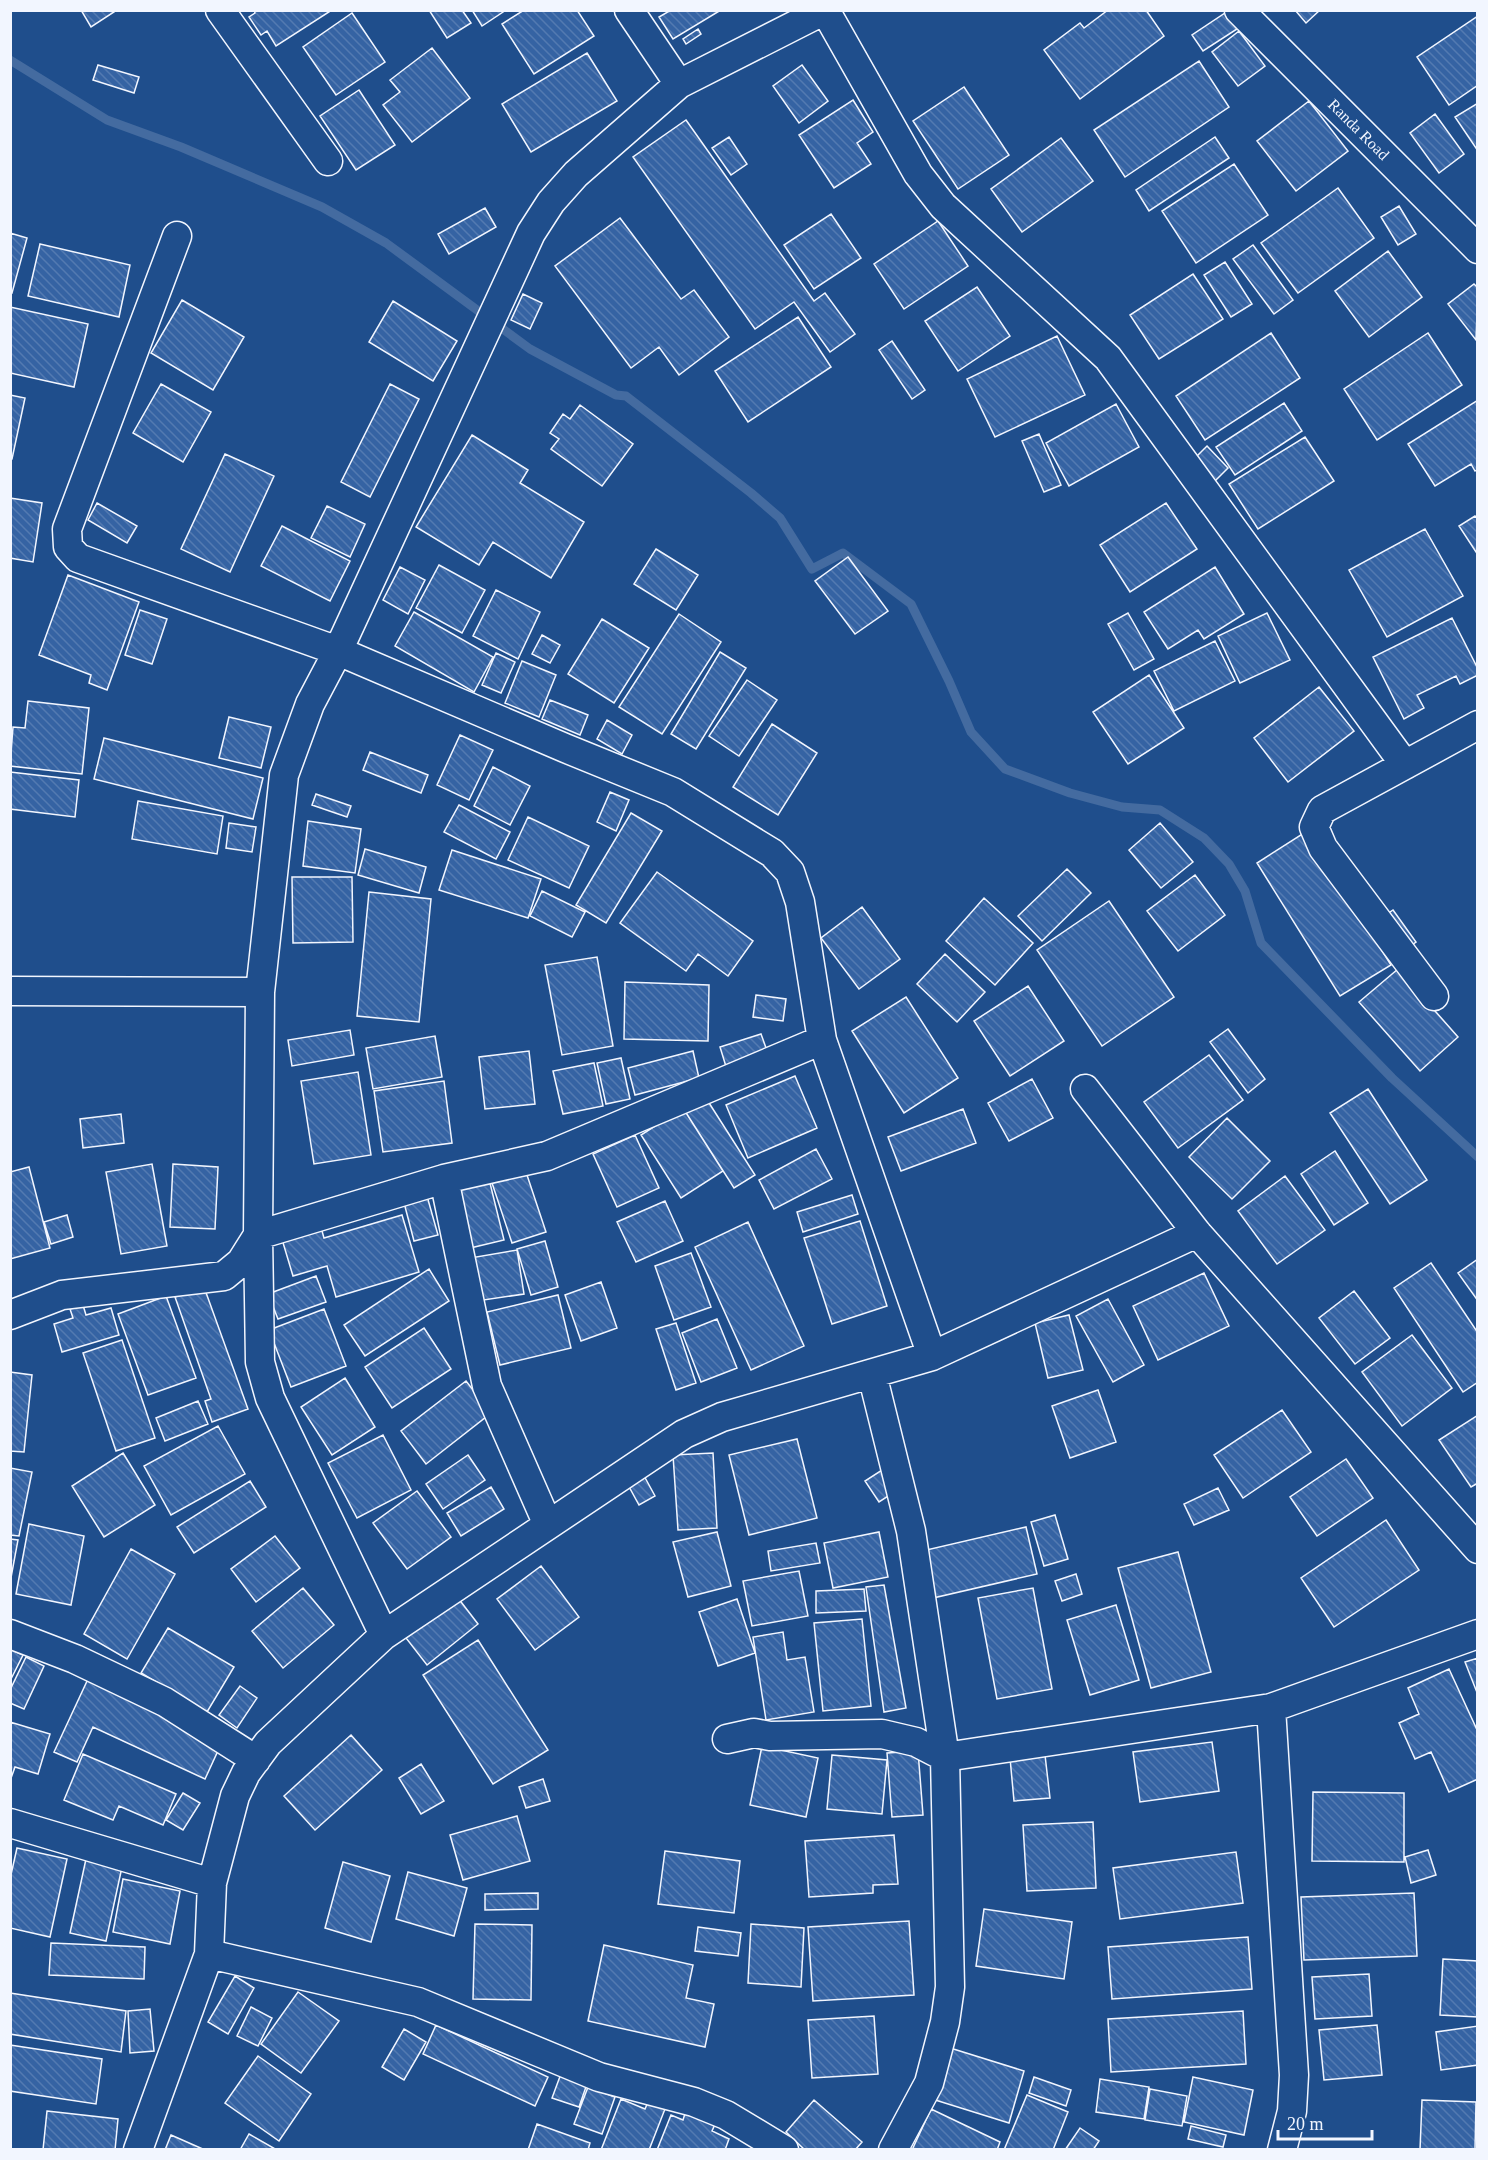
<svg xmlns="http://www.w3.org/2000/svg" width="1488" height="2160" font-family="Georgia,serif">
<defs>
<pattern id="building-back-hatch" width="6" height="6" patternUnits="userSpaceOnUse" patternTransform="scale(1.5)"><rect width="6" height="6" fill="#3563a3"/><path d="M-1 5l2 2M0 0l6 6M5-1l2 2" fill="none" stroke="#537ab1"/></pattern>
</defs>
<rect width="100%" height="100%" fill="#1f4e8c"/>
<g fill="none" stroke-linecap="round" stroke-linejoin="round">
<path stroke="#446ba0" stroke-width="9" d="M10,60L107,120L181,147L322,207L386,243L530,349L616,395L626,396L751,493L780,518L812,569L843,553L911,604L949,681L971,732L1005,769L1070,793L1122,807L1160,810L1204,838L1229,864L1245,891L1261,943L1392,1078L1478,1157"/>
</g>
<path fill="url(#building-back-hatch)" stroke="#f2f6ff" stroke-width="1.5" d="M81,10H117L91,27Z
M254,10H332L276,46L267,31L261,35L249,17L255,13Z
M429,10H462L471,23L447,38Z
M472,10H506L482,26Z
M524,10H577L594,36L534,74L502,24Z
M671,10H721L673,39L659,17Z
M1108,10H1146L1164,36L1080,99L1044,50L1080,23L1084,28Z
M1295,10H1320L1306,23Z
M352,13L385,62L336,95L303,47Z
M1225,13L1237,29L1203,51L1192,35Z
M1478,16V85L1449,105L1417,57Z
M698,29L701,34L686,44L683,39Z
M1239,31L1265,66L1238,86L1212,52Z
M432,48L470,98L412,142L383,105L400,92L390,80Z
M587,53L617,101L531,152L502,104Z
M1199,61L1229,107L1125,177L1094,130Z
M98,65L139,77L134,93L93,80Z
M802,65L828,101L799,123L773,86Z
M964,87L1009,155L958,189L913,121Z
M359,90L395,145L356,170L320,116Z
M853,100L873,132L857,143L871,164L834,188L799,135Z
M1309,101L1348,151L1296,191L1257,141Z
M1478,103V151L1455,117Z
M1435,114L1464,154L1439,173L1410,133Z
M686,120L814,301L825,293L855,334L830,352L794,302L755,329L633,157Z
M729,137L747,164L731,175L712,148Z
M1215,137L1229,158L1149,211L1136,190Z
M1061,138L1093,181L1022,232L991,189Z
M1234,164L1268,215L1196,263L1162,211Z
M1338,188L1374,238L1298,293L1261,243Z
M1399,206L1416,234L1398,245L1381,217Z
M485,208L496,227L449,254L438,234Z
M831,214L861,258L814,289L784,245Z
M620,218L681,299L694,290L729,337L679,375L659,347L631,368L555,266Z
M938,221L968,266L904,309L874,264Z
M10,233L27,238L12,293L10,292Z
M40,244L130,265L119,317L28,296Z
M1253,245L1293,300L1274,314L1233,259Z
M1388,251L1422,297L1369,337L1335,291Z
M1225,262L1252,304L1231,317L1204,275Z
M1193,274L1223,319L1159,359L1130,315Z
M1474,284L1478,288L1476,340L1448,304Z
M977,287L1010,336L958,371L925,321Z
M523,294L542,303L530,329L511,320Z
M182,300L244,337L213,390L151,353Z
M393,301L457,341L433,381L369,342Z
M10,307L88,324L74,387L10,373Z
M798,317L831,367L748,422L715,371Z
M1271,333L1300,378L1205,440L1176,396Z
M1428,333L1462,385L1377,440L1344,389Z
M1057,336L1085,395L995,437L967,379Z
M892,341L925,390L912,399L879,350Z
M161,384L211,412L183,462L133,433Z
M390,384L419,399L370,497L341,482Z
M10,395L25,398L12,459H10Z
M1478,400V469L1475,471L1471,464L1435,486L1408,444Z
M1284,403L1302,431L1235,475L1216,447Z
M1116,404L1139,447L1069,486L1046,443Z
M580,405L633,444L602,486L551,449L559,439L550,433L563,414L570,419Z
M1039,434L1061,485L1044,492L1022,441Z
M472,435L528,470L520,483L584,522L551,578L493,542L479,565L416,527Z
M1305,437L1334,481L1258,529L1229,484Z
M1207,446L1228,468L1214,482L1193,460Z
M225,454L274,476L230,572L181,549Z
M10,498L42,503L33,562L10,558Z
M97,503L137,526L127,543L88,520Z
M1166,503L1197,549L1130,592L1100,545Z
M327,506L365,524L350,557L311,538Z
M1475,516L1478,519V555L1459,526Z
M282,526L350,561L330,601L261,566Z
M1425,529L1463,596L1387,637L1349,570Z
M656,549L698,575L676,610L634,584Z
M848,557L888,611L855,634L815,581Z
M439,565L485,590L462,633L416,608Z
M400,567L425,580L408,614L383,600Z
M1215,567L1244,614L1204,639L1198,630L1168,649L1144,612Z
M68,575L139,602L107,690L89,683L91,675L39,655Z
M496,590L540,612L518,659L473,636Z
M140,610L167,619L152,664L125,655Z
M414,612L493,657L474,692L395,646Z
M1128,613L1154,659L1134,670L1108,624Z
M1267,613L1290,660L1240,683L1218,636Z
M679,614L721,642L662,734L619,707Z
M1452,618L1478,669V675L1460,684L1456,676L1417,695L1424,708L1404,719L1373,657Z
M602,619L649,648L614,703L568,674Z
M542,635L560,645L550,663L532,654Z
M1215,641L1235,681L1174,711L1154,671Z
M720,652L746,668L696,749L671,734Z
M496,653L515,662L501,693L482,685Z
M522,661L556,675L539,717L505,703Z
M1149,675L1184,728L1128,764L1093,712Z
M747,680L777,700L739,756L709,736Z
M1319,687L1354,731L1288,782L1254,738Z
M550,700L588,715L580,735L542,719Z
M28,701L89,708L82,774L10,766L13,727L25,728Z
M229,717L271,727L261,768L219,758Z
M607,720L632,735L622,754L597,739Z
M772,724L817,753L778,815L733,787Z
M460,735L493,750L469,800L437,785Z
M104,738L263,778L253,819L94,779Z
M370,752L428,775L421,793L363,770Z
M493,767L530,786L510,825L474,806Z
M10,772L79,780L75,817L10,809Z
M610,792L629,800L616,831L597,822Z
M316,794L351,806L347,817L312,805Z
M138,801L223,816L217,854L132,839Z
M459,805L510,832L496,859L444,832Z
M631,813L662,831L606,923L576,905Z
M528,817L589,846L569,888L508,860Z
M308,821L361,829L355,873L303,866Z
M229,823L256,827L252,852L226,848Z
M1160,823L1193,862L1161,888L1129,850Z
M1307,831L1391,965L1340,996L1257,863Z
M365,849L426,867L419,893L358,875Z
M452,850L541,879L528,918L439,890Z
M1067,869L1091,893L1042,941L1018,916Z
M657,872L753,941L728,976L698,954L686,971L620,923Z
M1195,875L1225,915L1178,951L1147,911Z
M292,877H352L353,942L293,943Z
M542,891L585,912L572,937L530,916Z
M369,892L431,899L419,1022L357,1016Z
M984,898L1033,943L995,985L946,941Z
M1109,901L1174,997L1102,1046L1037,950Z
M862,907L900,959L859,989L821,938Z
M1393,910L1416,942L1406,949L1383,917Z
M945,954L985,992L957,1022L917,984Z
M597,957L613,1046L562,1055L545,965Z
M1398,969L1458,1037L1420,1071L1359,1002Z
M625,982L709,985L708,1041L624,1039Z
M1028,986L1064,1041L1010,1076L974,1021Z
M756,995L786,999L783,1021L753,1017Z
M906,997L958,1078L904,1113L852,1031Z
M1228,1029L1265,1079L1248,1093L1210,1042Z
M350,1030L354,1055L292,1066L288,1040Z
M761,1034L770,1059L728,1073L720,1047Z
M435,1036L442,1077L373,1089L366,1048Z
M529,1051L535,1104L485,1109L479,1057Z
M693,1051L699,1078L635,1095L628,1068Z
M1209,1055L1243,1100L1178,1148L1144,1102Z
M621,1058L630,1099L606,1104L597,1063Z
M594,1063L603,1106L563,1114L553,1071Z
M358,1072L371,1155L314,1164L301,1081Z
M795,1076L817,1128L748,1158L726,1105Z
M1032,1079L1053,1118L1009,1141L988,1103Z
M444,1081L452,1143L383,1152L374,1091Z
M1368,1089L1427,1180L1390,1204L1330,1113Z
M704,1095L755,1175L734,1188L683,1108Z
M683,1108L723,1171L681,1198L641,1135Z
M963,1109L976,1143L901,1171L888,1137Z
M121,1114L124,1143L83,1148L80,1119Z
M1227,1118L1270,1161L1232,1199L1189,1157Z
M635,1135L659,1188L617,1207L593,1154Z
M816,1149L832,1179L774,1209L759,1180Z
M1335,1151L1368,1203L1334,1225L1301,1174Z
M152,1164L167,1246L121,1254L106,1172Z
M173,1164L218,1167L215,1229L170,1227Z
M524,1166L546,1232L512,1243L490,1177Z
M29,1167L50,1248L10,1259V1172Z
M488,1175L504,1240L466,1249L450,1184Z
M1285,1176L1325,1230L1277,1264L1238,1211Z
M425,1189L438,1235L414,1241L402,1195Z
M852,1195L858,1214L803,1232L797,1212Z
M665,1201L683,1241L636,1262L617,1222Z
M67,1215L73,1237L51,1244L44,1222Z
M402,1215L419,1272L336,1297L327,1266L293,1276L281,1236L320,1224L324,1238Z
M860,1221L887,1306L832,1324L804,1238Z
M748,1222L804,1346L751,1370L695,1247Z
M545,1241L558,1287L531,1295L517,1249Z
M517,1250L524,1294L477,1301L470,1258Z
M691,1253L711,1307L674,1320L655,1266Z
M1478,1259V1301L1458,1273Z
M1431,1263L1478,1333V1382L1463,1392L1394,1288Z
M429,1269L449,1301L365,1356L344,1325Z
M1204,1273L1229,1326L1158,1360L1133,1306Z
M316,1276L326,1302L278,1319L268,1294Z
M601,1282L617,1328L581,1341L565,1295Z
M204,1287L248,1409L212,1422L205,1401L211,1399L175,1297Z
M1354,1291L1390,1338L1355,1364L1319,1318Z
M558,1295L571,1348L500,1365L487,1312Z
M166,1296L196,1378L148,1395L118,1314Z
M1108,1299L1144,1365L1113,1382L1076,1316Z
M83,1305L86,1315L111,1308L119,1335L62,1352L54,1324L73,1318L70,1309Z
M324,1309L346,1366L291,1387L269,1330Z
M1069,1315L1083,1370L1048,1378L1035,1323Z
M717,1319L737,1368L701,1382L682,1333Z
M676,1323L696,1383L676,1390L656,1329Z
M424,1328L451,1369L392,1408L365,1367Z
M1412,1335L1452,1388L1402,1426L1362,1372Z
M122,1340L155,1438L116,1451L83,1353Z
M10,1372L32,1375L24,1452L10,1451Z
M345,1378L375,1427L332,1455L301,1407Z
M466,1381L491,1413L426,1464L401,1431Z
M1098,1390L1116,1442L1070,1458L1052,1406Z
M198,1401L208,1424L165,1441L156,1418Z
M1282,1410L1311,1452L1243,1498L1214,1455Z
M1478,1415V1483L1471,1487L1439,1440Z
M218,1426L245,1474L171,1515L144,1466Z
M383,1435L411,1490L357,1518L328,1463Z
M797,1439L817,1518L749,1535L729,1455Z
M123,1453L155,1505L104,1537L72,1486Z
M713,1453L717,1528L678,1530L673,1455Z
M468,1455L485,1480L443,1509L426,1484Z
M1346,1459L1373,1498L1317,1536L1290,1497Z
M10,1468L32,1472L19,1536L10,1535Z
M882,1470L896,1491L879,1502L865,1481Z
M643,1474L655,1496L639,1505L627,1483Z
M250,1481L266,1507L194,1553L177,1527Z
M491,1487L504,1509L461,1536L447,1513Z
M1218,1488L1229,1510L1194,1525L1184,1504Z
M417,1491L451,1537L407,1569L373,1523Z
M1055,1515L1068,1559L1044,1566L1031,1522Z
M1386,1520L1419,1570L1334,1627L1301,1578Z
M29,1524L84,1536L71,1605L16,1594Z
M1026,1527L1037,1574L933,1598L922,1551Z
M717,1532L731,1586L688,1597L673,1542Z
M879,1532L888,1577L833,1588L824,1543Z
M275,1536L300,1568L256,1602L231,1569Z
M10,1539L18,1540L10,1583Z
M816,1543L820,1563L771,1571L768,1551Z
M131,1549L175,1574L127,1659L84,1634Z
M1178,1552L1211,1672L1151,1688L1118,1568Z
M541,1566L579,1617L535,1650L497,1599Z
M799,1571L808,1616L752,1626L743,1581Z
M1076,1574L1082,1594L1062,1601L1055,1581Z
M884,1585L906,1708L884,1712L866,1587Z
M303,1588L334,1625L283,1668L252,1631Z
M1033,1588L1052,1689L997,1699L978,1598Z
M864,1589L866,1611L816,1613V1591Z
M458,1598L478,1624L427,1665L406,1638Z
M737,1599L755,1653L718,1666L699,1612Z
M1116,1605L1139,1680L1090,1695L1067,1620Z
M862,1619L871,1706L823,1711L814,1623Z
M168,1628L234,1667L207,1712L141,1673Z
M783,1632L787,1660L805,1657L814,1712L766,1720L753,1637Z
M478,1640L548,1750L493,1784L423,1675Z
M10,1649L23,1655L10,1681Z
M26,1657L44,1666L24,1709L10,1703V1690Z
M1478,1658V1695L1465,1662Z
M1449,1669L1478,1732V1779L1449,1792L1431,1752L1415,1759L1399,1723L1419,1714L1408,1688Z
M88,1679L222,1742L205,1779L93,1727L77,1762L54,1752Z
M240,1686L257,1698L237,1728L219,1715Z
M10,1722L50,1734L38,1774L15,1767L10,1781Z
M351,1735L382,1770L315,1830L284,1796Z
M1212,1742L1219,1791L1140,1802L1133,1752Z
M762,1746L818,1758L806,1817L750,1805Z
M918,1751L923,1815L892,1817L887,1753Z
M83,1754L176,1794L163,1825L119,1806L113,1820L64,1800Z
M832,1755L887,1760L882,1814L827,1809Z
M1045,1755L1050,1798L1014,1801L1010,1758Z
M421,1764L444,1801L421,1814L399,1778Z
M543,1779L550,1801L526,1808L519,1787Z
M1313,1792L1404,1793V1862L1312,1861Z
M183,1793L200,1803L183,1830L166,1820Z
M517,1816L530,1861L463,1880L450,1835Z
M1093,1822L1096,1888L1027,1891L1023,1825Z
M894,1835L898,1884L873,1885V1893L809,1897L805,1841Z
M17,1848L67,1859L50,1937L10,1928V1879Z
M1428,1850L1436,1875L1411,1883L1405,1857Z
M665,1851L740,1861L734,1913L658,1904Z
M1236,1852L1243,1903L1120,1919L1113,1868Z
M86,1859L122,1867L106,1941L70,1933Z
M343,1862L390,1876L371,1942L325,1928Z
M408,1872L467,1888L454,1936L396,1919Z
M123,1879L180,1891L170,1944L113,1932Z
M538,1893V1909L485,1910V1894Z
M1414,1893L1417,1956L1304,1960L1301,1897Z
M984,1909L1072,1922L1064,1979L976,1966Z
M909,1921L914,1995L813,2001L808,1927Z
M475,1924L532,1925L531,2000L473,1999Z
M751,1924L804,1928L801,1987L748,1983Z
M698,1927L741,1933L738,1956L695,1951Z
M1248,1937L1252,1989L1112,1999L1108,1947Z
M51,1943L145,1947L144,1979L49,1975Z
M604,1945L693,1965L686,1998L714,2004L705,2047L588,2021Z
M1443,1959L1478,1961V2017L1440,2015Z
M1369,1974L1372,2016L1315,2019L1312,1977Z
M235,1976L254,1988L228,2034L208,2022Z
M298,1992L339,2021L301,2073L261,2044Z
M10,1993L126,2011L121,2052L10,2034Z
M251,2007L272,2018L258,2046L237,2036Z
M150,2009L154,2051L130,2053L128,2011Z
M1243,2011L1246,2064L1111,2072L1108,2019Z
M874,2016L878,2074L812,2078L808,2020Z
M436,2025L548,2077L535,2106L423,2054Z
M1377,2025L1382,2075L1324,2080L1319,2030Z
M1478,2026V2065L1441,2070L1436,2032Z
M404,2029L426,2042L404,2080L382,2067Z
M10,2045L102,2059L96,2104L10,2091Z
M947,2047L1024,2071L1009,2123L932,2099Z
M258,2056L311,2094L279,2141L225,2103Z
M562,2071L588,2081L579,2107L552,2098Z
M1034,2077L1071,2090L1066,2106L1029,2093Z
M1193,2077L1253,2090L1244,2135L1184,2122Z
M1100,2079L1149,2087L1144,2119L1096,2112Z
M588,2087L615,2097L602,2134L574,2124Z
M1150,2089L1187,2096L1182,2126L1145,2120Z
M1027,2095L1068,2112L1053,2150H1004Z
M621,2099L645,2109L648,2102L665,2109L649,2150H601Z
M814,2100L862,2142L855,2150H805L786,2132Z
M1422,2100L1476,2102L1475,2150H1420Z
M687,2107L717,2120L712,2131L729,2139L725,2150H657L671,2115L683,2120Z
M931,2109L1000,2142L997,2150H912Z
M47,2111L118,2119L115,2150H43Z
M537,2124L590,2143L588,2150H528Z
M1191,2126L1226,2135L1223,2147L1188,2139Z
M1080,2128L1099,2141L1093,2150H1065Z
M249,2134L277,2150H240Z
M171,2135L205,2150H165Z"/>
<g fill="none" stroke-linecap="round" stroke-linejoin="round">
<g stroke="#f2f6ff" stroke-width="31">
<path id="minor" d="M220,10L328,161
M629,10L679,84
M825,10L918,174L943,206L1108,358L1405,765
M1239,10L1478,249
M177,236L67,529L68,547L78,558L338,651L565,748L673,792L772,853L790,872L800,902L822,1040L932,1356
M10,991L260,992
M1434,996L1323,848L1314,827L1322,810L1478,725
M1085,1089L1197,1233L1478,1549
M444,1179L487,1386L548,1525
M10,1315L62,1295L224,1276L241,1262L258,1235L444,1179L547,1156L822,1040
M872,1374L911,1531L945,1757L950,1987L945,2022L929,2083L893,2150
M10,1634L75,1659L165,1702L256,1760
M384,1635L270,1398L260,1362L258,1235L260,992L284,775L310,704L338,651L531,233L551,202L576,174L679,84L825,10
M1271,1708L1294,2075L1292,2111L1282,2150
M727,1739L754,1733L770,1736L882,1734L916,1742L945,1757L1271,1708L1478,1634
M10,1823L212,1883
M209,1954L418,2002L599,2077L694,2102L726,2115L784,2150
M138,2150L209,1954L212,1883L235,1796L246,1773L268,1743L384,1635L684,1434L722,1417L932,1356L1197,1233"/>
</g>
<use href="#minor" stroke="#1f4e8c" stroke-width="28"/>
</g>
<g text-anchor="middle" stroke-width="4.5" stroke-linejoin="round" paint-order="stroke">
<g font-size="16" fill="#f2f6ff" stroke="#1f4e8c">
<text transform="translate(1359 129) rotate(45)" y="6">Randa Road</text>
</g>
</g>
<rect width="1488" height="2160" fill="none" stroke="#f2f6ff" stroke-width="24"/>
<path d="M1278 2130v9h94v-9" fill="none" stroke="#f2f6ff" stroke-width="3"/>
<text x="1287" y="2130" font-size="18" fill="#f2f6ff" stroke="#1f4e8c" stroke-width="4.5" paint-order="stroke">20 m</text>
</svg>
